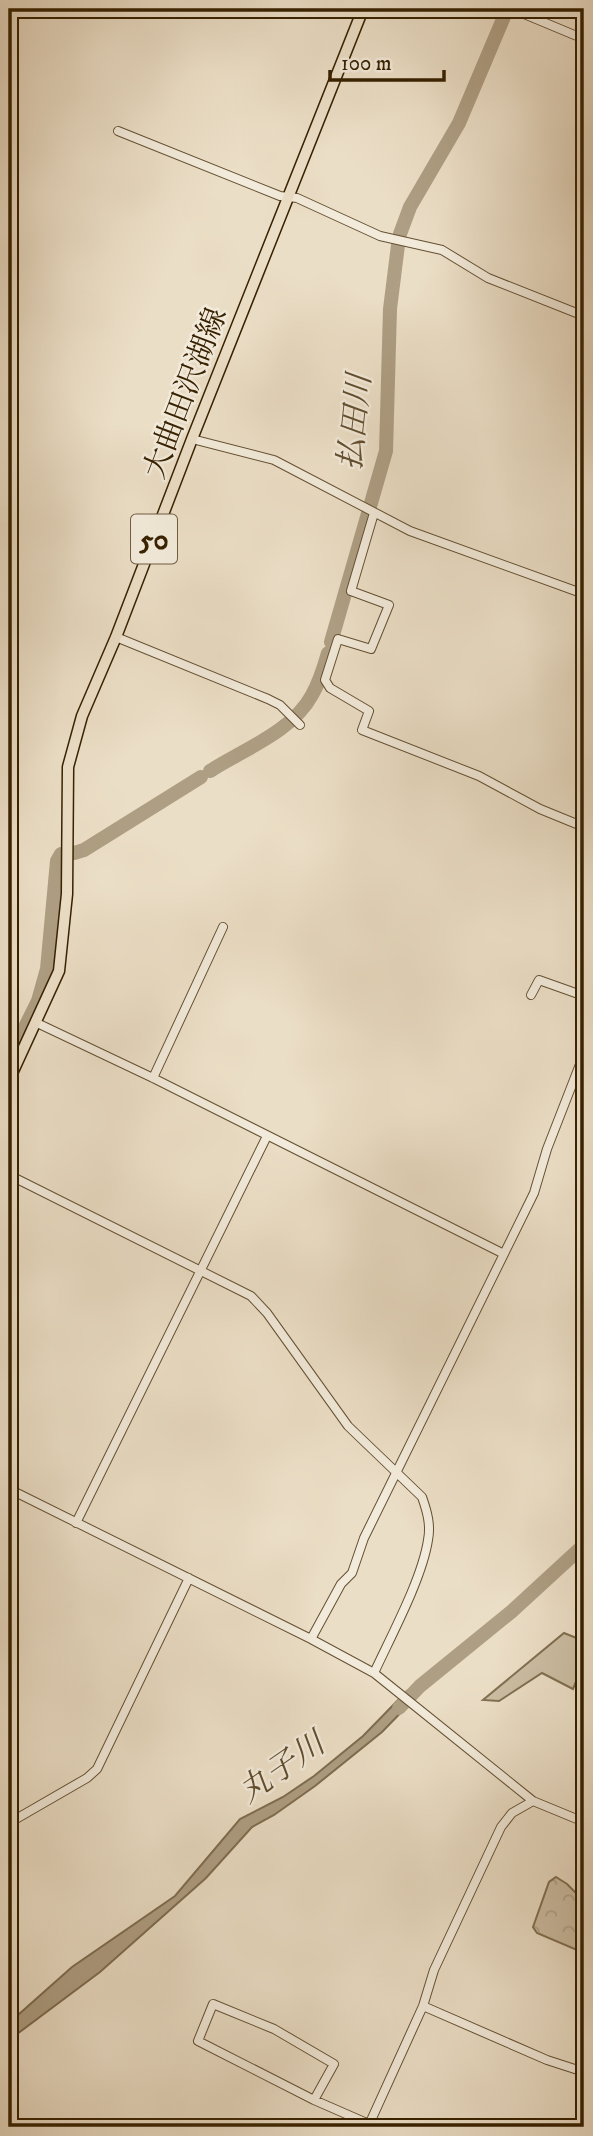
<svg xmlns="http://www.w3.org/2000/svg" width="593" height="2136" font-family="'IM FELL DW Pica','Noto Serif JP',serif">
<defs>
<pattern id="forest-crowns" width="20" height="18" patternUnits="userSpaceOnUse" patternTransform="scale(1.75)"><rect width="20" height="18" fill="#ccbea4"/><path d="M2 6a3 3 0 1 1 6 0M12 15a3 3 0 1 1 6 0" fill="none" stroke="#b0a38b"/></pattern>
</defs>
<rect width="100%" height="100%" fill="#ebdec6"/>
<filter id="stains"><feTurbulence type="fractalNoise" baseFrequency=".00286" numOctaves="4"/><feColorMatrix values="0 0 0 0 .2 0 0 0 0 .09 0 0 0 0 .02 0 0 0 .5 -.17"/></filter>
<radialGradient id="worn" r=".72"><stop offset=".6" stop-color="#630" stop-opacity="0"/><stop offset="1" stop-color="#630" stop-opacity=".3"/></radialGradient>
<path fill="#ccbea4" stroke="#827052" stroke-width="2" d="M564,1633L584,1641V1662L573,1689L542,1673L499,1701L483,1700Z"/>
<path fill="url(#forest-crowns)" stroke="#827052" stroke-width="2" d="M556,1877L567,1884L584,1901V1953L537,1933L533,1927L549,1882Z"/>
<path fill="#ae9e83" stroke="#7e6c4f" stroke-width="2" d="M407,1691L415,1698L382,1732L315,1786L274,1815L252,1827L206,1878L100,1972L9,2040V2023L72,1967L175,1896L240,1819L283,1797L314,1776L363,1736Z"/>
<g fill="none" stroke-linecap="round" stroke-linejoin="round">
<path stroke="#ae9e83" stroke-width="14" d="M400,234L410,207L459,123L506,12
M331,642L386,451L390,309L398,245
M210,771C244,749 292,732 312,695C319,683 324,667 328,653
M74,853L84,850L201,777
M9,1059L38,1001L47,969L57,861L61,854
M399,1708L420,1686L511,1612L584,1545"/>
<g stroke="#645032" stroke-width="10">
<path id="minor" d="M512,9L584,39
M118,131L280,196L297,198L380,236L442,250L488,278L584,316
M192,439L274,460L410,531L584,594
M374,513L351,591L389,605L371,649L338,639L325,680L330,688L369,711L362,730L479,776L540,809L584,827
M116,637L268,699L280,705L300,725
M531,995L539,980L584,996
M37,1023L153,1078L504,1254
M153,1078L223,927
M9,1175L251,1296L267,1313L348,1426L422,1497C427,1511 431,1525 428,1540C422,1579 391,1636 374,1673
M9,1489L311,1639L374,1673L533,1801L584,1822
M76,1523L267,1136
M311,1639L341,1584L352,1573L364,1538L534,1193L547,1149L584,1054
M9,1823L87,1778L97,1769L189,1578
M423,2006L547,2060L584,2072
M314,2100L334,2064L274,2029L213,2004L198,2041L314,2100L369,2124
M368,2127L423,2006L434,1970L501,1827L512,1813L533,1801"/>
</g>
<g stroke="#372100" stroke-width="13">
<path id="major" d="M9,1080L59,971L67,894L68,767L82,716L116,637L192,439L363,9"/>
</g>
<use href="#minor" stroke="#f2eada" stroke-width="8"/>
<use href="#major" stroke="#ebdec6" stroke-width="10"/>
</g>
<g text-anchor="middle" stroke-width="5" stroke-linejoin="round" paint-order="stroke">
<rect fill="#f2eada" stroke="#6f5d41" stroke-width="2" x="131" y="514.5" width="46" height="49" rx="5"/>
<g font-size="28" font-weight="bold" fill="#372100">
<text x="154" y="549">50</text>
</g>
<g font-size="30" fill="#372100" stroke="#f2eada">
<text transform="translate(185 393) rotate(-69)" y="10">大曲田沢湖線</text>
</g>
<g font-size="32" font-style="italic" fill="#614d2e" stroke="#f2eada">
<text transform="translate(354 422) rotate(-84)" y="11">払田川</text>
<text transform="translate(281 1767) rotate(-35)" y="11">丸子川</text>
</g>
</g>
<rect width="593" height="2136" fill="none" stroke="#ebdec6" stroke-width="35"/>
<rect x="10" y="10" width="572" height="2115" fill="none" stroke="#372100" stroke-width="3.5"/>
<rect x="18" y="18" width="558" height="2101" fill="none" stroke="#372100" stroke-width="2"/>
<path d="M330 70v10h114v-10" fill="none" stroke="#372100" stroke-width="3.5"/>
<text x="341" y="70" font-size="21" fill="#372100" stroke="#f2eada" stroke-width="5" paint-order="stroke">100 m</text>
<rect width="100%" height="100%" filter="url(#stains)"/>
<rect width="100%" height="100%" fill="url(#worn)"/>
</svg>
